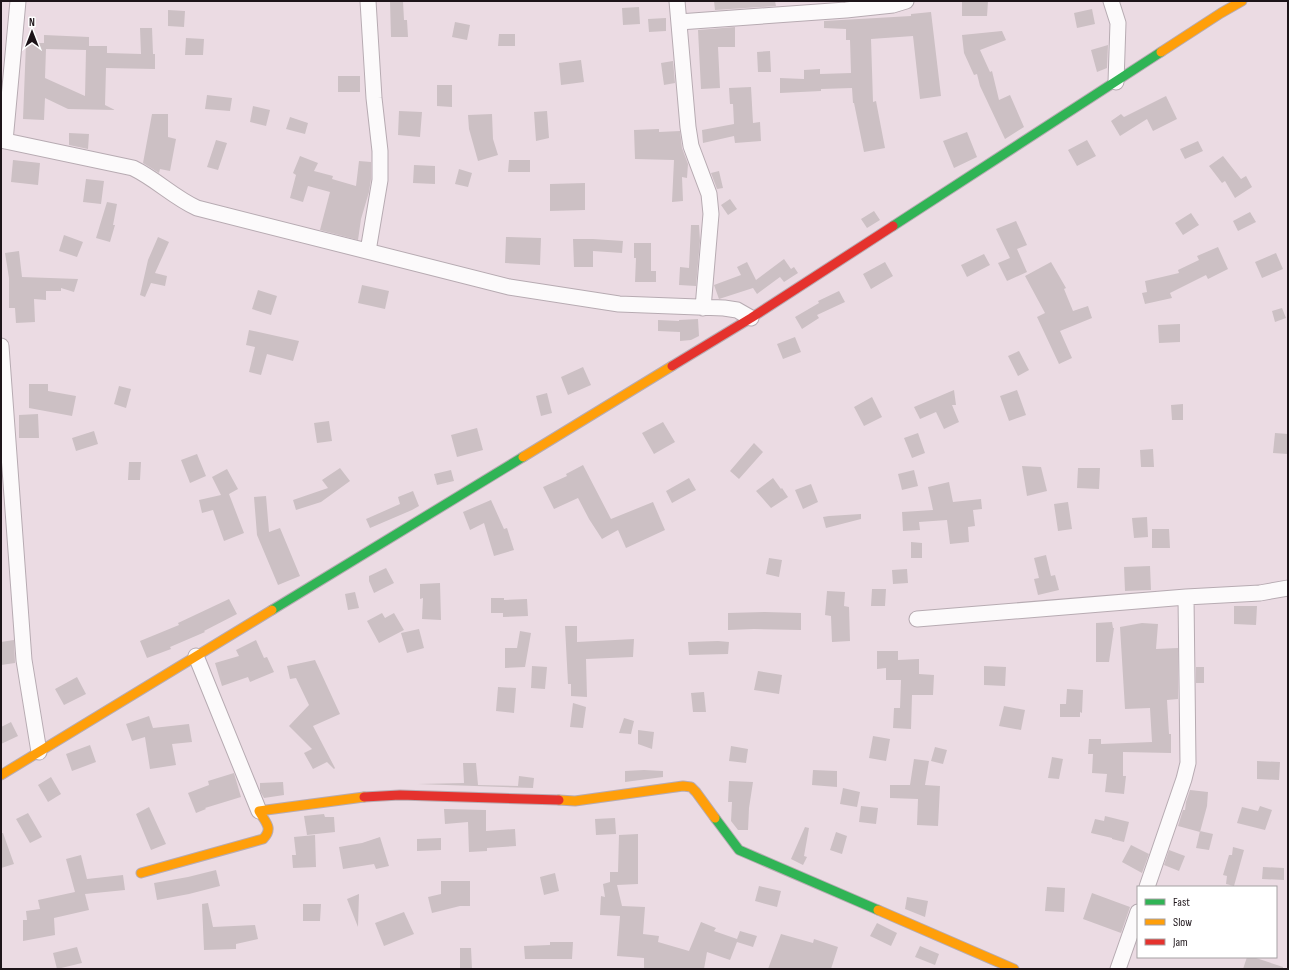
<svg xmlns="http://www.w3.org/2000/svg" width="1289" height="970" font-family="'Sofia Sans Condensed',sans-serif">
<rect width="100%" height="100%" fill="#ebdbe3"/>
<path fill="#ccc0c4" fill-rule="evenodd" d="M390,1H403L404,20H407L408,37H391Z
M714,1H775L776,6L715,10Z
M962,1H988L987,16H962Z
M639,7L640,24L623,25L622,8Z
M1092,9L1095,24L1077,28L1074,13Z
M168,10L185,11L184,27L168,26Z
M931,12L941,96L920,99L913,36L871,39L873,102L876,101L885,148L864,152L854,103H853L852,88L821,89V91L780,93V78L804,79V70L820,69V74L851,73L850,40H846V29L824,28V21L911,16V14Z
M666,18V31L649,32L648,19Z
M455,22L470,25L467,40L452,37Z
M735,27V47H718L720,88L701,89L698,30Z
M140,28H152L153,54H155V69L106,68L105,105L115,110L68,109L45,98L44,120L23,119L26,43H44V35L89,37V46H107V53L141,54ZM46,49L86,50L85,96L45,78Z
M1002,31L1006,40L980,50L990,72L992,71L999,100L1010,95L1024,127L1005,139L980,86L977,74L974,75L964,53L962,35Z
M499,34H515V46H498Z
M186,38L204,39L203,55H185Z
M1108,45L1107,68L1097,72L1091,50Z
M770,51L771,72H758L757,52Z
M581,60L584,82L561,85L559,63Z
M673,61L675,83L664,85L661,63Z
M338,76H360V92H338Z
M437,85H452V107L437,106Z
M751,87L753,123L760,122L761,141L735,143L734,136L703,143L702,130L734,124L733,104H730L729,88Z
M207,95L232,98L230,111L205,109Z
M1166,96L1177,119L1153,131L1147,119L1120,136L1111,121L1121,114L1124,117Z
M253,106L270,110L266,126L250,122Z
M399,111L422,112L420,137L398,135Z
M547,111L549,138L536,141L534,112Z
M152,114H168V137L176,139L170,171L160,169L159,173L143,163Z
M492,114L493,139L498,155L478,161L469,129L468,115Z
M290,117L308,123L305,134L286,129Z
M659,129V132L680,131L682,148L688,164L687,178L682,177L683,201L672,202L674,160L635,159L634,130Z
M967,132L977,157L954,168L943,141Z
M69,133L89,134L88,149L69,145Z
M216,140L227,143L218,170L207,167Z
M1087,140L1096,156L1077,166L1068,150Z
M1198,141L1203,151L1185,159L1180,149Z
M300,156L318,163L314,171L333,176L332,179L356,186L359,161L371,162V179L369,192L361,219L358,240L320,230L330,192L308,186L303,202L290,198L296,175L293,173Z
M1223,156L1241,179L1246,176L1252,187L1235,198L1225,181L1222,183L1209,166Z
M13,160L40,163L38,185L11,182Z
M509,160H530V172H508Z
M414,165L435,166V184L413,183Z
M459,169L472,173L468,187L455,184Z
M719,171L723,188L717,189L711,173Z
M86,179L104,181L101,204L83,202Z
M585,183V210L550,211V184Z
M730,199L737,209L728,215L721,205Z
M107,202L117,204L113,225H115L110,242L96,238Z
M874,211L880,220L867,228L861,219Z
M1250,212L1256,222L1238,231L1233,221Z
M1191,213L1199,225L1183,235L1175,223Z
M1016,221L1027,245L1017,249L1027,272L1007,281L998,263L1010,258L996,229Z
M691,225H699L700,241L696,286L679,285L680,267L689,268Z
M64,235L83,242L77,257L59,251Z
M158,237L169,242L155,273L167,276L165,286L151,283L145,297L140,295L148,260Z
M506,237L541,238L540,265L505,263Z
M573,239H593L623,241L622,253L593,251V267H574Z
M634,243H651V271H656V282H635L636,258H634Z
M1218,247L1228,269L1208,279L1206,275L1170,293L1172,298L1145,304L1142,293L1147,292L1145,281L1179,273L1178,270L1199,260L1197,256Z
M19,251L22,277L78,279L74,292L61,288V291H46V300L34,299L35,322L16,323L15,308H9V278L5,253Z
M1276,253L1283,269L1262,278L1255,262Z
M984,254L990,265L967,277L961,265Z
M784,259L791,269L794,267L798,273L784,282L780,277L757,294L753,288L719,299L714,285L741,275L737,267L747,262L756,280Z
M885,262L893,276L871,289L863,274Z
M1051,262L1066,288L1064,289L1073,311L1088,306L1092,318L1060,331L1072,358L1059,364L1037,317L1045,313L1025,276Z
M362,285L389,291L385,309L358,303Z
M258,290L277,296L271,315L252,309Z
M839,291L845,302L817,315L819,318L802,329L795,317L819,303L818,301Z
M1282,308L1286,318L1275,322L1272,311Z
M698,319L699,336L691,340L680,341V332L658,331V320L679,321V320Z
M1180,324V342L1159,343L1158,325Z
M249,330L299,341L293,361L267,354L261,375L249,372L255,347L246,345Z
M795,337L801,352L783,359L777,344Z
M1019,351L1029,370L1018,376L1008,356Z
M583,367L591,385L568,395L561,377Z
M29,384H48V391L76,396L72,416L29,408Z
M119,386L131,389L126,408L114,404Z
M954,390L956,405H952L959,422L944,429L936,412L920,419L914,407Z
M1017,390L1026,415L1009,421L1000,396Z
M547,393L552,413L541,416L536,396Z
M872,397L882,417L864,426L854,407Z
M1183,404V420H1172L1171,405Z
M38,414L39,438H19V415Z
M329,421L332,441L317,443L314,423Z
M663,422L675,442L654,454L642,433Z
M477,428L483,450L457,457L451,435Z
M94,431L98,444L76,451L72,438Z
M918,433L925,453L912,458L904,438Z
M1275,433L1288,434V454L1273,453Z
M754,443L763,452L739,479L730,471Z
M1153,449L1154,467H1141L1140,450Z
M197,454L206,476L190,483L181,460Z
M129,462H141L140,480H128Z
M583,465L611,519L653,502L665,530L626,548L618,530L602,539L589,519L578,498L554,509L543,487L567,476L566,474Z
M1022,466L1041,467L1047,491L1027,496Z
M340,468L350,481L321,502L296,510L293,500L328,488L322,480Z
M1078,468H1100L1099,489L1077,488Z
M227,469L238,489L229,494L244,533L224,541L213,510L202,513L199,500L221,495L212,477Z
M451,470L454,481L437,485L434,474Z
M914,470L918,486L902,490L898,474Z
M689,478L696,490L672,503L666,491Z
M773,478L781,489L782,488L788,497L771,508L756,491Z
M949,482L953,502L981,499L982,509L973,510L975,526L968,527L969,542L950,544L947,520L919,522L920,530L903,531L902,512L933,510L928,487Z
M811,484L818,502L803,509L795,490Z
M413,491L419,506L412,510L370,528L366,519L400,504L398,497Z
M266,496L269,532L280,528L300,576L278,585L257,535L254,497Z
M491,500L504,529L507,528L514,550L494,556L484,523L470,530L463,512Z
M1068,502L1072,529L1058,531L1054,504Z
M861,514V519L826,528L823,517L829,516Z
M1147,517L1148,537L1134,538L1132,518Z
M1152,529H1169L1170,548H1152Z
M911,542L922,543V558H911Z
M1046,555L1051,576L1055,575L1059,590L1038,595L1034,579L1039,578L1034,558Z
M769,558L782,560L779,577L766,574Z
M1150,566L1151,590L1125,591L1124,567Z
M386,568L394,583L374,593L369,581V576Z
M907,569L908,583L893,584L892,570Z
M440,583L441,620L422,619L423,598L420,599V584Z
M872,589H886L885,606H871Z
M827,591L845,592L844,606L849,607L850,641L832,642L831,616L825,615Z
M355,592L359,608L348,610L345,594Z
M491,598H504V600L527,599L528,616L503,617V613H491Z
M229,599L237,614L204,631L205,632L170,647L171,649L147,658L140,641L179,625L178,623Z
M1234,606H1257L1256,625L1234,624Z
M765,612L801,613V630L754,629L728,630V613Z
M382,613L385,618L394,613L404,630L379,643L367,621Z
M1112,622L1113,628H1114L1109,662H1096V623Z
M1142,623L1158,624L1156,649L1178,648V699L1167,700L1169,734H1171V753L1123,752V776H1126L1124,794L1105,792L1107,774L1092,773L1093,754H1088L1089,739H1101V744L1152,742L1150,708L1125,709L1120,627Z
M565,626H577V642L634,639L633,657L586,659L587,697L571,696V684H568Z
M419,629L424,648L407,653L401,633Z
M520,631L531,633L525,667L505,668V648H517Z
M14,640L15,663L1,665V642Z
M256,640L264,658L267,657L274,672L250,682L248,677L222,686L215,663L239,656L236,650Z
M718,641L729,642L728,654L689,655L688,642Z
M877,651H898V660L919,659V674L934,675L933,695H912L911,729L893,728L894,708H900L901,680H886V668L877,669Z
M315,660L340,714L313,726L335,768L334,769L327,762L313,769L304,753L312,749L289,726L309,705L296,678L290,679L287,666Z
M532,666L547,667L545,689L531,688Z
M984,666L1006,667L1005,686L984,685Z
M1196,667H1204V683H1196Z
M758,671L782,675L779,694L754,690Z
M77,677L86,694L64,705L55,689Z
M498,687L516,688L514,713L496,711Z
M1067,689L1083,690L1082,713L1080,712V717H1060V704H1066Z
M704,692L706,712H693L691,693Z
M573,703L586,707L583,728L570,727Z
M1004,706L1025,710L1021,730L999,726Z
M149,716L153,728L189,724L192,742L172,744L176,765L150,769L145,737L132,741L126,724Z
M624,718L634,721L631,734L619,733Z
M11,722L18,736L1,744V727Z
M638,730L654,732L652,749L638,744Z
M873,736L890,739L886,761L869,758Z
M90,745L96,762L72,771L66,754Z
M731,746L748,749L746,763L729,761Z
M935,747L947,750L943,764L931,761Z
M1052,757L1063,759L1059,779L1048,778Z
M914,759L929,761L925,785L940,786L938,826L917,825L918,799L890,798V785H910Z
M1257,761L1280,762L1279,780L1257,779Z
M463,763H476L478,785L518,786L519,776L534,778L533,788L418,784L464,783Z
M644,770L663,771V777L625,782V771Z
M813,770L837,771V787L812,785Z
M234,773L241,797L205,808L206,809L196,813L188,793L209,785L208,781Z
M51,777L61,794L48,802L38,785Z
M729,781L753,782L749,808L748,830H738L731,821L732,802H728Z
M283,782L284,795L264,798L260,791V783Z
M843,788L860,792L857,807L840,804Z
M1190,790L1208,792L1207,806L1200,832L1178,826L1183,810H1185L1186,802Z
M861,806L878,808L876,824L859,822Z
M1260,806L1272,810L1265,830L1237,823L1242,807L1258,811Z
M149,807L166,844L151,850L136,814Z
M444,809L486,810V831L515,829L516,846L487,848V851L469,852L468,822L445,824Z
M28,813L42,837L30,843L16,819Z
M324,814L325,817H334L335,832L307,835L304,816Z
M1105,816L1129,822L1124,842L1112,839V838L1091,833L1095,819L1104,821Z
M615,818L616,834L596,835L595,819Z
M805,827L809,828L804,856L807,857L803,865L791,859Z
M1200,831L1213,834L1209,850L1196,848Z
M836,832L847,836L842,854L830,850Z
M1,833H3L14,864L1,868Z
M638,834V884L617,885L622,906L645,907L643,934L659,936L658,942L689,951L701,922L716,928L714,931L737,939L740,931L757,936L753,947L737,942L730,960L707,952L704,969H644V958L617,956L620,916L600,915L601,896L605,897L603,884L610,882V872H618L619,835Z
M315,835L316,867L293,868L292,855H296L294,837Z
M380,837L389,866L376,869L374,864L343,869L339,847L362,843Z
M441,838V850L417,851V839Z
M1131,845L1149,854L1142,873L1122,862Z
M1233,847L1244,850L1234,886L1226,884L1227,876L1223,875L1229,855H1232Z
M1169,850L1185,856L1179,871L1164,865Z
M81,855L87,879L123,875L125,890L85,894L89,910L54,918L55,935L23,941V920H27L26,911L40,909L38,900L75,892L66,859Z
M1263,867L1284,868V880L1262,879Z
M216,870L220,886L189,894L157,900L154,883L188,877Z
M555,873L559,891L544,895L540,877Z
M441,881H470V906H460L432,913L428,897L441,894Z
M759,886L781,891L777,907L755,901Z
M1047,887L1065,888L1064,912L1045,911Z
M1092,893L1130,907L1121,933L1083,919Z
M359,894L358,927L347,899Z
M907,897L928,901L925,917L905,909Z
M208,903L213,927L255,925L258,939L236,944V949L204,950L202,904Z
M303,904H321L320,921H303Z
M404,912L414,934L384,946L375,923Z
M877,923L897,933L891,946L870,936Z
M781,934L813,943L814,939L838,947L831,969H768Z
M550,942H573L572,959H525L524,946L550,945Z
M920,946L939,954L935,965L915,957Z
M77,947L82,963L57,969L53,953Z
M460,948H471L472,969H460Z
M1247,957H1253L1283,967V969H1243Z"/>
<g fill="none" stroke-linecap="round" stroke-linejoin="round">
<g stroke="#b7abb2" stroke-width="17">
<path id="street" d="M677,1L688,127L691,146L709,194L711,214L703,308
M1111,1L1118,23L1116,82
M679,22L846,10L893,5L906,1
M1,140L133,168C156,179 173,197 197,208L509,287L619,304L724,308L737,310L751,318
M5,141L18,1
M368,251L380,180V151L374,98L368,1
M1,346L24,660L39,752
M917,619L1186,597L1260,593L1288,588
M196,656L259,811
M1147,887L1184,779L1188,763L1186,597
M1118,969L1138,912"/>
</g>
<g stroke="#b7abb2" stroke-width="11">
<path id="fast" d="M893,226L1161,52
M272,610L523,457
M715,818L739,850L878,910"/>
</g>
<g stroke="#b7abb2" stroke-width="11">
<path id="slow" d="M1161,52L1221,13L1242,1
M523,457L672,366
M1,775L272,610
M559,800L575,801L683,786L691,787L696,792L715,818
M141,873L263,839C274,828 265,822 259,811L364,797
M878,910L1014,969"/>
</g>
<g stroke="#b7abb2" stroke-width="11">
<path id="jam" d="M672,366L751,318L893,226
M364,797L400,795L559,800"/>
</g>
<use href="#street" stroke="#fcfafb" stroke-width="15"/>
<use href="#fast" stroke="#30b455" stroke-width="9"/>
<use href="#slow" stroke="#ff9f0a" stroke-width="9"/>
<use href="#jam" stroke="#e5322d" stroke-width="9"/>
</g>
<rect width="1289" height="970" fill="none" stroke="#1d1419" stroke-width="4"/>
<rect x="1137" y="886" width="140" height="72" fill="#ffffff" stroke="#a5a1a3"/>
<rect x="1145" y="899" width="20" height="6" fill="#30b455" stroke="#a5a1a3"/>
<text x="1173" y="906" font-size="12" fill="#1d1419">Fast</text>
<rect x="1145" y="919" width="20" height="6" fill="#ff9f0a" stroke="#a5a1a3"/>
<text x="1173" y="926" font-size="12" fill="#1d1419">Slow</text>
<rect x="1145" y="939" width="20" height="6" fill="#e5322d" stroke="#a5a1a3"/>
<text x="1173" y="946" font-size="12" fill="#1d1419">Jam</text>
<g transform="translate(32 32)" stroke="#ffffff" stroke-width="3" paint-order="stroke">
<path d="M0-3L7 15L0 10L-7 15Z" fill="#1d1419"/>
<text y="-6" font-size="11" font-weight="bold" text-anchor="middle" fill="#1d1419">N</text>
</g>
</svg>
